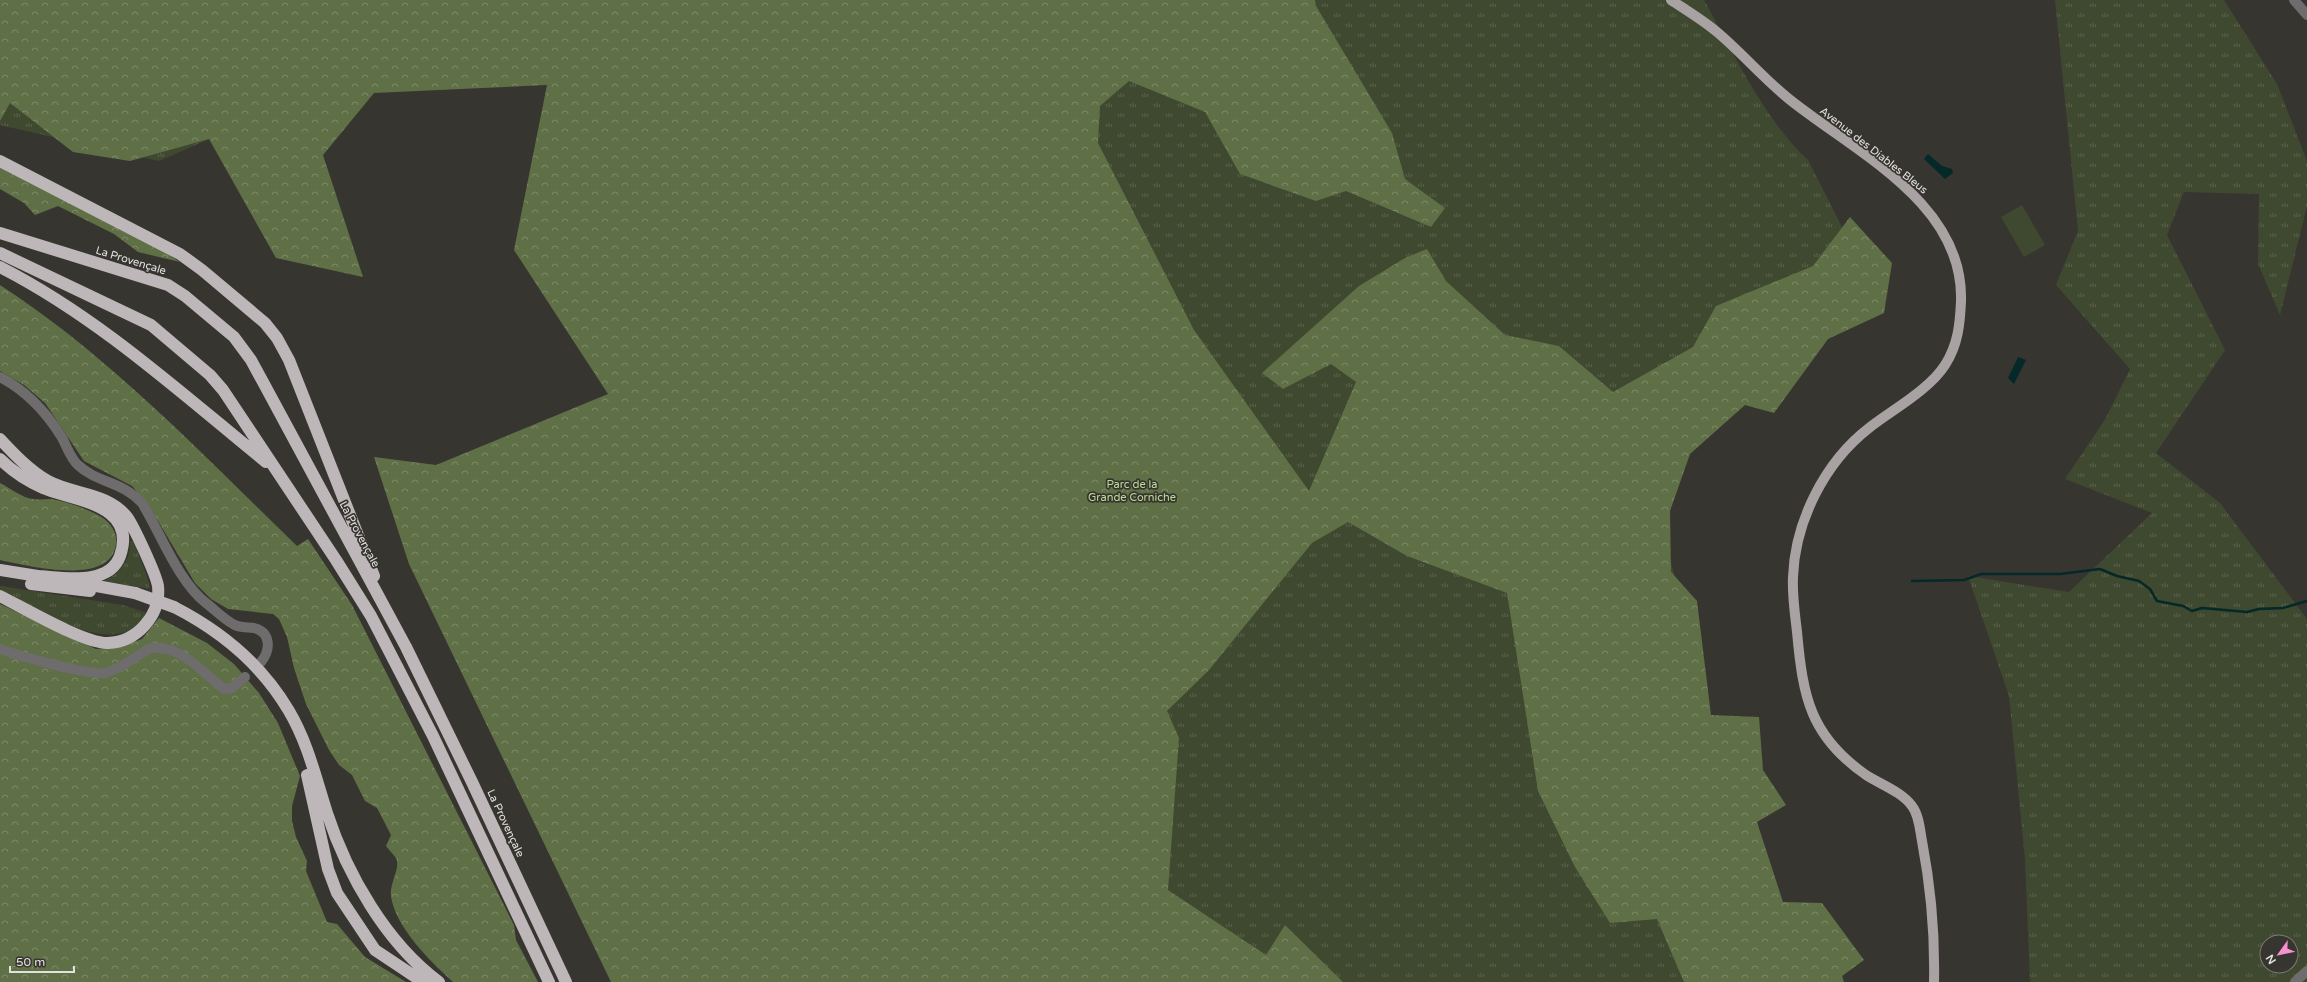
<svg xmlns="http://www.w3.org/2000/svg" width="2307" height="982" font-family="'Varela Round',sans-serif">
<defs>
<pattern id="grass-tufts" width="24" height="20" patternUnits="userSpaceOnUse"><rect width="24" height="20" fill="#3f492f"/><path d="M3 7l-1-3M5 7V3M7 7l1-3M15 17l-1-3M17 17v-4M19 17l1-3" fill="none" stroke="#5b634d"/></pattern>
<pattern id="forest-crowns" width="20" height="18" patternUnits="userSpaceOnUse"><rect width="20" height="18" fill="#5f6f46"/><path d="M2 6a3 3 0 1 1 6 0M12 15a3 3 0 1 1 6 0" fill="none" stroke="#7d8a69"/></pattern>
</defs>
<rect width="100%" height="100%" fill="#373530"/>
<path fill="url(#grass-tufts)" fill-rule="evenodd" d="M0,0H1704C1733,52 1765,121 1808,160L1880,302L1723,389L1659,507L1735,852L1796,982H634L621,402L555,68L352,77L159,161L0,125Z
M2055,0H2224L2277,84L2307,161V206L2280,315L2258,264L2259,194L2184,192L2167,235L2225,350L2156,453L2220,503L2307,619V982H2030L2025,859L2009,696L1968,576L2069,592L2152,513L2065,479L2106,418L2130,369L2056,285L2078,231ZM2267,942H2291V966H2267Z
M130,541H133L147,576L150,589L104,581C121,573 131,559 130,541Z
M0,586L123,605L147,613C118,665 36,608 0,590Z"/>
<path fill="url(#forest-crowns)" d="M0,0H1315L1316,6L1392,133L1405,179L1445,208L1431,227L1346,191L1316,201L1240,174L1205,112L1129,81L1100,106L1098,143L1194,330L1309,491L1356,382L1331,364L1283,389L1262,373L1359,286L1405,258L1427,249L1446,281L1505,335L1559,346L1613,392L1693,347L1716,306L1813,266L1850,217L1892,263L1884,313L1828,339L1774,413L1745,405L1690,454L1670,511L1671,572L1697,601L1711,715L1759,717L1763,770L1786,805L1757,822L1783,902L1822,903L1864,960L1842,976L1844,982H1684L1657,919L1610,923L1575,867L1538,791L1507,593L1407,556L1348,522L1312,543L1209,670L1167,711L1179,738L1168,890L1266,955L1285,925L1343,982H611L409,564L374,457L436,465L608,394L514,250L547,85L374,93L323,155L363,277L276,258L209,139L130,161L73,152L10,103L0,121Z
M0,167L157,247L180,262L138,252L114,234L58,206L35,215L24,203L0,189Z
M0,285C111,357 203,455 297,546L308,539L352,605L514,925L516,940L538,982H453C431,962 395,927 391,896C389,884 401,868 396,858C393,854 389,850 386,846L391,835L377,808L365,801L352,775L339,765L329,750L306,704L294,668L287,637L279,619L273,614L228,609L211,599L195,583L149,506L132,486L84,461L45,403L24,385L0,371Z
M0,483C10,488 22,498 33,499C39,500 45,499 51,499C65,501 85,508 98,515C108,520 118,531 116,544C111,587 29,566 0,560Z
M0,604L96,649L123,646L142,639L159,618L207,643L234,664L259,693L278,723L300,776L292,806V821L296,837L307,861L306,871L327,922L337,924L365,957L406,982H0Z"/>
<path fill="#3f492f" d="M2022,205L2045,245L2024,257L2001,217Z"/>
<path fill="#052828" d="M1928,154L1942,166L1952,169L1953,173L1945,179L1924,159Z
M2018,357L2026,360L2014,384L2008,378Z"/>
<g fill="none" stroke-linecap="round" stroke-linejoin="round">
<path stroke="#052828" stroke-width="2.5" d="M1912,581L1964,580L1981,574H2060L2100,569L2117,576L2139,581L2150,589L2157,601L2183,606L2192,611L2202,608L2247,612L2259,609L2283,608L2307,601"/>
<path stroke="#6f6c6d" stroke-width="10" d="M2294,0L2307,15
M0,377C25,390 46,412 61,436C66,444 70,458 78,465C97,483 122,481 142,503C161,534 178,581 206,603C215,610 224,619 233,624C239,628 246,627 254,628C271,632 271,650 261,662
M0,649C15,655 91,676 105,673C121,669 136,656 151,648C180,644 203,673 224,689L232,688L245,677
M2295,982L2307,971"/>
<path stroke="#a8a2a3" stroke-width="10" d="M1671,0C1686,10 1703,20 1717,32C1742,53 1763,78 1789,99C1855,152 1964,203 1961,301C1960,324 1958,345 1945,365C1929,390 1892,410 1869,428C1825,462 1795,521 1793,577C1792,595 1795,614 1797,632C1803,697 1810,736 1866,775C1880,784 1902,792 1912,806C1919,815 1920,830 1922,841C1931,888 1935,934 1934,982"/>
<path stroke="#beb7b9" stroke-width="12" d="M0,161L180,254L202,270L265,323L277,338L289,360L374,576
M0,233L168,285L185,296L234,337L251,360L263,382L406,647L472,782L566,982
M0,253L151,325L210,375L223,390L336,560L371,616L433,736L549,982
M0,267C98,317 181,393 266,462
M0,439C14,454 30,471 48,481C74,495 107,492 127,517C134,527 156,574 158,586C161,615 137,642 108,643C85,644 24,608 0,596
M0,459C12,471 27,481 43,488C74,501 138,504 120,556C109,587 61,577 37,576
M0,570L44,577
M80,583L135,593
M31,584L90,591
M174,607C221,631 262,665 289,711C308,743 316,779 327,813C347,874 386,943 439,982
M307,775L328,869L337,893L375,950L423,982"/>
<path stroke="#beb7b9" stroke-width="12" d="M135,593L174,607"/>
</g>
<g text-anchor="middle" stroke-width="3.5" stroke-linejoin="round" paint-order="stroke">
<g font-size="11" fill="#e3e1df" stroke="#373530">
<text transform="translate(1874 150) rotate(38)" y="4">Avenue des Diables Bleus</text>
<text transform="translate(131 260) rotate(17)" y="4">La Provençale</text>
<text transform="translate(360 534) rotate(62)" y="4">La Provençale</text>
<text transform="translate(506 823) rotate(65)" y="4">La Provençale</text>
</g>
<g font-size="11" fill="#c0dc98" stroke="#373530">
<text x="1132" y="488">Parc de la<tspan x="1132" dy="13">Grande Corniche</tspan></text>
</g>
</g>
<g transform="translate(2279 954) rotate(237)"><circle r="19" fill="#373530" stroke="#7c7a76"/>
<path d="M0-3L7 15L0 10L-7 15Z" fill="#f690cf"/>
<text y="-6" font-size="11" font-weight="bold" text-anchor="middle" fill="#e3e1df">N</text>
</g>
<path d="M10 966v6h64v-6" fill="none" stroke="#e3e1df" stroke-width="2"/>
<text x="16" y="966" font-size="12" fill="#e3e1df" stroke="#373530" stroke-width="3" paint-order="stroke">50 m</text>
</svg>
